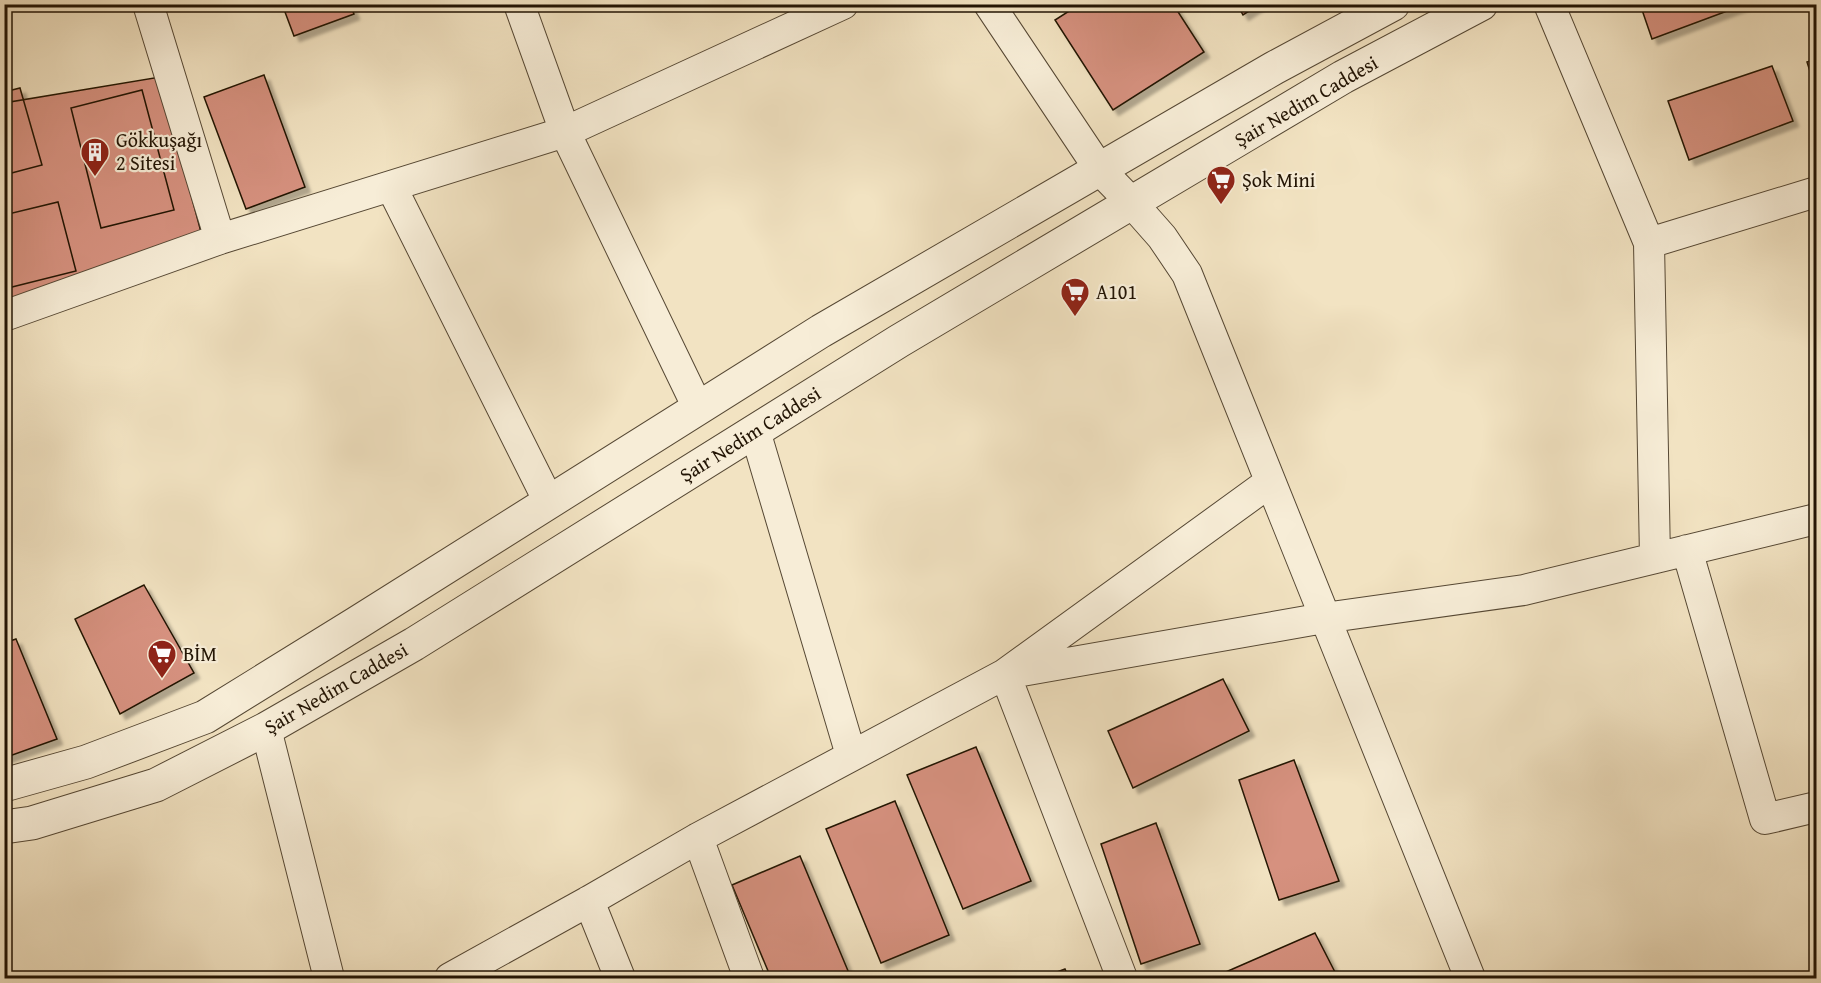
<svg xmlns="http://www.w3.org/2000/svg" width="1821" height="983" font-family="'Gentium Book Plus',serif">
<defs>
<filter id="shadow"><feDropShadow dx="5.5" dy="5.5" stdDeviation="1.5" flood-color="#0004"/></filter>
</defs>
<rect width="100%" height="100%" fill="#f2e3c2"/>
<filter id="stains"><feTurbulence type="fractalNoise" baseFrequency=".00333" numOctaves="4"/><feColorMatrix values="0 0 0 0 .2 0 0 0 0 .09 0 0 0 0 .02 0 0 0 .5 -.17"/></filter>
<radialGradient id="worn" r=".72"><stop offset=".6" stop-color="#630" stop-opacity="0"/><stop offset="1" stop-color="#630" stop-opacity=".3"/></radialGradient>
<path fill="#d6917f" stroke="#221404" stroke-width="1.5" filter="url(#shadow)" d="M282,4H350L354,14L294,36Z
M1080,4H1173L1204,52L1113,110L1055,20Z
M1237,4H1260L1243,15Z
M1640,4H1746L1652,39Z
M1816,59V90L1807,62Z
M1772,66L1793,121L1689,160L1668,101Z
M264,75L305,187L246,209L204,97Z
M160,77L206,251L4,320V103Z
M20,88L42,165L4,175V92Z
M142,90L174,210L101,228L71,108Z
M58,202L76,271L4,289V215Z
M144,585L194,673L120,714L75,619Z
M16,639L57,739L4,758V643Z
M1223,679L1249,731L1133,788L1108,731Z
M976,747L1031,881L963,909L907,775Z
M1294,760L1339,881L1279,900L1239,780Z
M895,801L949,935L881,963L826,829Z
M1156,823L1200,944L1141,964L1101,844Z
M800,856L851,978H771L732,885Z
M1315,933L1338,978H1212Z
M1065,969L1069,978H1041Z"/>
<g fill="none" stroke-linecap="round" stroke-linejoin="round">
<g stroke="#564834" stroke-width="32">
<path id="minor" d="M148,4L220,239
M519,4L565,132L698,408
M989,4L1100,170L1132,203L1162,237L1187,274L1470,978
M1549,4L1649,243
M391,186L549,502
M4,316L220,239L565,132L843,4
M755,431L851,755
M1687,550L1765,819L1816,807
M1655,558L1649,243L1816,192
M266,729L329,978
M698,838L749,978
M589,901L620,978
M450,978L589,901L698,838L1005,674L1324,618L1524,590L1816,519
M1122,978L1005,674L1270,482"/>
</g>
<g stroke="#564834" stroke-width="35">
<path id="tertiary" d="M4,785L86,762L205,717L357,623L821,331L1274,68L1393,4
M4,827L32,823L156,785L266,729L414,644L899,341L1343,77L1481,4"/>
</g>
<use href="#minor" stroke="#f7edd7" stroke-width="30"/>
<use href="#tertiary" stroke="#f7edd7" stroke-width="33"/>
</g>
<defs>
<g id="building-pin" transform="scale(1.5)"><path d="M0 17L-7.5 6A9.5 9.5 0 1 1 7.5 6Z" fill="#8f2418" stroke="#f7edd7"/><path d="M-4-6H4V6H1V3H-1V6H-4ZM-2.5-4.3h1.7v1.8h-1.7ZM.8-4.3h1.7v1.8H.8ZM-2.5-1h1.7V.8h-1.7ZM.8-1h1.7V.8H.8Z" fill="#fff"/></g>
<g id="supermarket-pin" transform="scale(1.5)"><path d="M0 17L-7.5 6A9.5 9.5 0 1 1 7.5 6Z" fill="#8f2418" stroke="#f7edd7"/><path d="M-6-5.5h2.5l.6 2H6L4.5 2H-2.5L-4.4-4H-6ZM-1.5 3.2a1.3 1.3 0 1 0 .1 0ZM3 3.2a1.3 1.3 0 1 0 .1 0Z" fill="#fff"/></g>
</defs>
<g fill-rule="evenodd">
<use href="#building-pin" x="95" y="152"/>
<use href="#supermarket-pin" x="1221" y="180"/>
<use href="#supermarket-pin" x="1075" y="292"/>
<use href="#supermarket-pin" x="162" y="654"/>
</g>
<g text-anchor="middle" stroke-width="4.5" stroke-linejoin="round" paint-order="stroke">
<g font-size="20" fill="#221404" stroke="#f7edd7">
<text transform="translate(1306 101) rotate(-30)" y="7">Şair Nedim Caddesi</text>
<text transform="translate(750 434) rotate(-32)" y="7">Şair Nedim Caddesi</text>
<text transform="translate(336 688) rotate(-30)" y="7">Şair Nedim Caddesi</text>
</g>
<g font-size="20" fill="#221404" stroke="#f7edd7" text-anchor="start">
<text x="116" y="147">Gökkuşağı<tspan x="116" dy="23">2 Sitesi</tspan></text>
<text x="1242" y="187">Şok Mini</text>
<text x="1096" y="299">A101</text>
<text x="183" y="661">BİM</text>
</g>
</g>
<rect width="1821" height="983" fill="none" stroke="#f2e3c2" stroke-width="24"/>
<rect x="6" y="6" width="1809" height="971" fill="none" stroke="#221404" stroke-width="3"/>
<rect x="12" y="12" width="1797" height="959" fill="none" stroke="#221404" stroke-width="1.5"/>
<rect width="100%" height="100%" filter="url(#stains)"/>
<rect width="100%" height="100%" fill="url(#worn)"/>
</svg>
